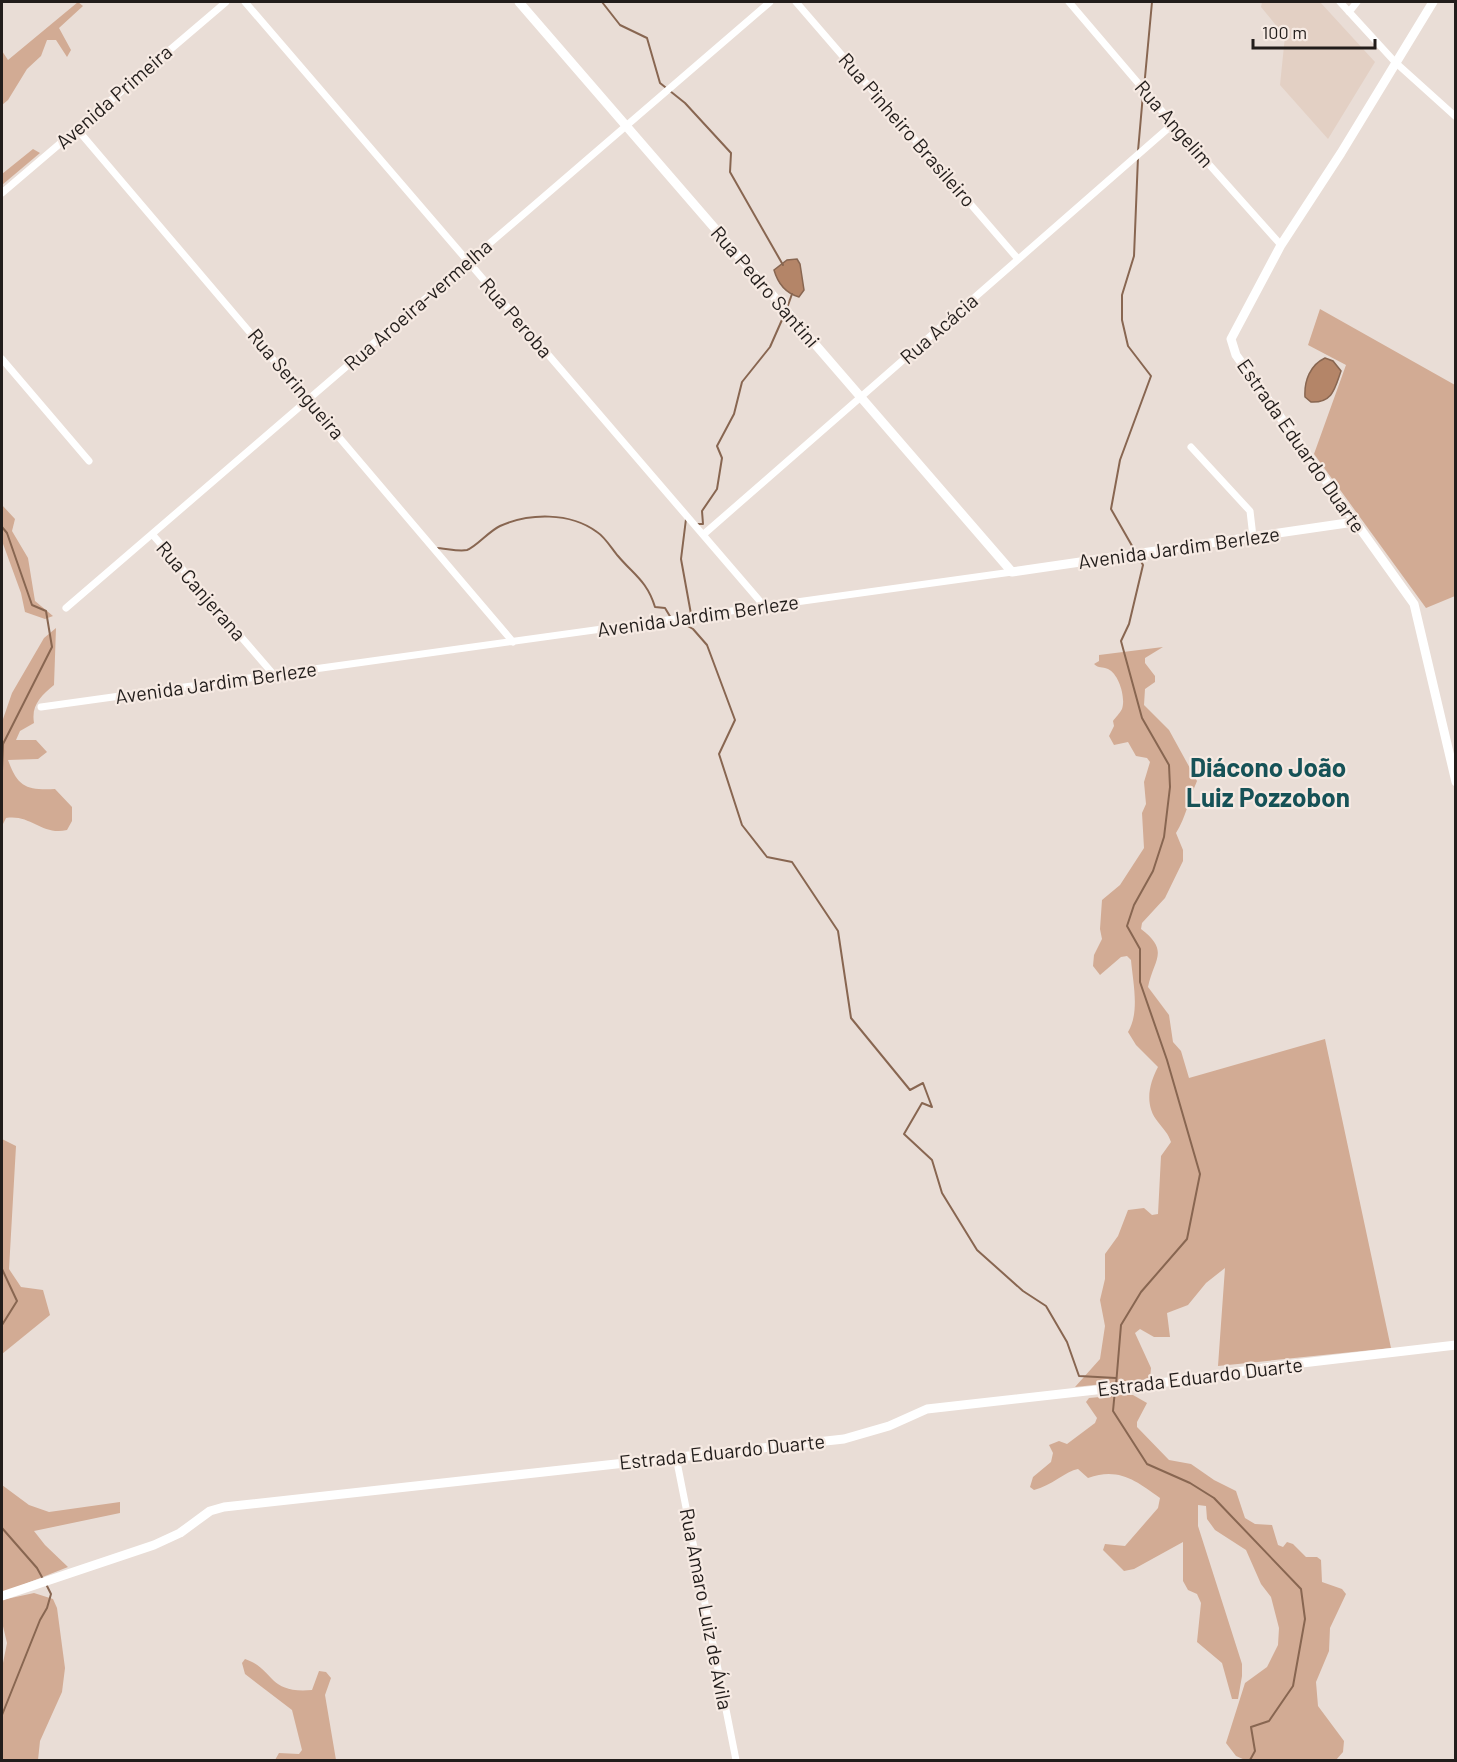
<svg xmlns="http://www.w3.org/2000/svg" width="1457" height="1762" font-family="Barlow,sans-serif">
<rect width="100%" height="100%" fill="#e9ddd6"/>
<path fill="#e3d0c4" d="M1262,2H1320L1375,62L1328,139L1280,85L1285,36L1261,7Z"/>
<path fill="#d2ab94" d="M78,2L83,6L59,28L71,50L67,57L56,40H47L41,56L27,69L8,100L2,105V51L8,60Z
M33,149L40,153L2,185V174Z
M1320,309L1455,385V596L1426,608L1314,454L1346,365L1308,345Z
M2,505L15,519L12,531L28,558L35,601L53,616L45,619L25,612L21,593L2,541Z
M56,628L54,685C41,696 31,705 34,723L20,731L16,740H36L47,752L38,759L8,760C18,788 27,790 55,789L72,807V821L67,830C42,836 31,814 6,818L2,826V722L12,693L44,638Z
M1163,647L1145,658V663L1155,676V682L1145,689L1144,705L1169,730L1197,781C1189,799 1186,817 1176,833L1183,850V861L1165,898L1142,923L1141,929C1170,951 1154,959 1148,987L1169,1015L1173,1042L1181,1051L1189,1078L1325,1039L1391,1348L1218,1366L1225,1268L1206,1283L1188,1305L1167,1313L1170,1337H1154L1140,1329L1135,1333L1151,1368L1150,1379L1075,1387L1100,1359L1105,1326L1100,1300L1105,1279V1254L1118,1236L1128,1210L1144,1208L1152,1215L1158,1214L1161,1156L1171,1142C1168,1133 1164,1130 1158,1122C1144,1105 1149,1084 1158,1067L1136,1045L1128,1032C1140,1012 1133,983 1131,960L1127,956L1121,957L1100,975L1093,966L1094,955L1102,939L1100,929L1102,900L1120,885L1144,848L1142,813L1146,804L1144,782L1150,762L1147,758L1136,756L1128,742L1114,745L1109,736L1114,726L1113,721C1115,718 1120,713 1122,709C1126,698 1119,674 1108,669C1102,666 1099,669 1094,664L1099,661V655Z
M2,1139L16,1146L9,1269L21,1287L43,1290L50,1315L2,1354Z
M1122,1395H1133L1147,1403L1137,1422V1427L1169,1460L1191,1464L1214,1480L1236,1491L1245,1518L1255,1524L1272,1525L1278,1545L1283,1547L1287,1542L1293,1544L1306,1557H1317L1321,1560L1322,1582L1342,1589L1346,1594L1330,1628L1329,1651L1316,1682L1318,1706L1344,1741L1343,1752L1336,1760H1245L1236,1756L1226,1743L1245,1683L1267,1667L1278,1645L1279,1628L1271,1597L1261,1584L1246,1550L1215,1530L1207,1519L1206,1506L1198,1505V1526L1242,1664V1676L1238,1699H1232L1222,1663L1197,1642L1201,1603L1197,1594L1188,1590L1183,1581V1542L1134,1569L1124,1571L1103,1550L1105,1544L1125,1546L1158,1508L1160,1498C1136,1481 1119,1467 1088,1478L1078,1469C1066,1471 1051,1486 1034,1490L1030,1487L1033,1477L1051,1462L1053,1453L1049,1445L1059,1441L1067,1444L1095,1423L1097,1418L1086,1402L1089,1398Z
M2,1485L29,1505L49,1512L120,1502V1513L34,1531L45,1545L68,1567L2,1593Z
M34,1593L53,1599L57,1608L65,1668L62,1692L40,1741L38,1760H2V1668L7,1643L2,1622V1600Z
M245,1659C275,1669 267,1694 312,1690L319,1671L326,1672L331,1678L325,1695L336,1760H275L279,1753L299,1754L302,1750L292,1710L245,1674L242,1663Z"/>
<path fill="#b48568" stroke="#886651" stroke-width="1.5" d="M797,259L800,264L804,290L799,297C785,293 778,284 774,270L787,260Z
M1325,358L1333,361L1341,371C1335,388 1333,403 1311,402L1305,397C1304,381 1310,365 1325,358Z"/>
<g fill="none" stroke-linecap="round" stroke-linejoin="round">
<path stroke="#886651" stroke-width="2" d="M602,2L620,25L647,38L660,83L685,103L731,153L730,172L783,265
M1144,88L1152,2
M1138,151L1143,94
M787,308L792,294
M686,519L681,559L691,614
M697,524H703L702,511L717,489L722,458L717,446L734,414L742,382L770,347L785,313
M2,527L7,533L32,605L46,611L52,647L3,744L2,771
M435,548C445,548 458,552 467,550C476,547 489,531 500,526C529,513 570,512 597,532C605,537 612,549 618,556C634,575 647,581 655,607L665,608L671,618
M1135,551L1111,509L1120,460L1151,376L1128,346L1122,320V295L1134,256L1138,157
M677,620L693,629L707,645L735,720L719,754L742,825L767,857L792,862L838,931L851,1018L910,1090L923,1083L932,1107L922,1103L904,1134L932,1160L942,1193L977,1250L1023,1291L1046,1306L1067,1342L1079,1376L1116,1378
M2,1269L17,1301L2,1325
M1116,1385L1121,1325L1141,1292L1187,1239L1200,1174L1167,1060L1140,982V949L1127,926L1134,905L1153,871L1164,837L1170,787L1169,765L1142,718L1121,641L1129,624L1143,565L1138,556
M1115,1390L1113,1411L1147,1464L1190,1483L1214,1498L1301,1589L1305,1619L1293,1686L1269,1721L1251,1727L1255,1751L1250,1760
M2,1528L37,1568L43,1579
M2,1715L40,1620L47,1608L51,1594L46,1584"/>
<path stroke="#fff" stroke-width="7" d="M245,2L765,607
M796,2L1018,259
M1069,2L1173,124L1281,245
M1340,2L1395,62L1456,117
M1349,12L1357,2
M77,129L513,642
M2,193L226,2
M2,359L89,461
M1191,447L1250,511L1253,537
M152,534L274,675
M704,534L1173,124
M66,608L770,2
M41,707L1012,572
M676,1457L736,1760"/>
<path stroke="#fff" stroke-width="9" d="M519,2L1012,572L1354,522
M1433,2L1341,153L1281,245L1231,339L1236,355L1414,604L1456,782
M2,1596L154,1545L180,1533L210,1511L224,1507L844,1439L889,1426L927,1409L1176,1381L1285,1365L1456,1345"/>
</g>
<g text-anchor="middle" stroke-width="4.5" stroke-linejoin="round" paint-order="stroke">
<g font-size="20" fill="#221d1b" stroke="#f6eae3">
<text transform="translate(114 97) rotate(-41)" y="7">Avenida Primeira</text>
<text transform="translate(1174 124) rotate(49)" y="7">Rua Angelim</text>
<text transform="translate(907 130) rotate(49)" y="7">Rua Pinheiro Brasileiro</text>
<text transform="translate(765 287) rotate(49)" y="7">Rua Pedro Santini</text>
<text transform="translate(418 305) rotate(-41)" y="7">Rua Aroeira-vermelha</text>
<text transform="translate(516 318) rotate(49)" y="7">Rua Peroba</text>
<text transform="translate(939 329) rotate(-41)" y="7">Rua Acácia</text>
<text transform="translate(296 384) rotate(50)" y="7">Rua Seringueira</text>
<text transform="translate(1301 446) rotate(55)" y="7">Estrada Eduardo Duarte</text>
<text transform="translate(1179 548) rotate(-8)" y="7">Avenida Jardim Berleze</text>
<text transform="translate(201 591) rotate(49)" y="7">Rua Canjerana</text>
<text transform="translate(698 616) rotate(-8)" y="7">Avenida Jardim Berleze</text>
<text transform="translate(216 683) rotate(-8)" y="7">Avenida Jardim Berleze</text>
<text transform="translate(1200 1377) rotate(-7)" y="7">Estrada Eduardo Duarte</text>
<text transform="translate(722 1452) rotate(-6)" y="7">Estrada Eduardo Duarte</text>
<text transform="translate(706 1609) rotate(79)" y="7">Rua Amaro Luiz de Ávila</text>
</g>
<g font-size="26" font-weight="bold" fill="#165257" stroke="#f6eae3">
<text x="1268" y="777">Diácono João<tspan x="1268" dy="30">Luiz Pozzobon</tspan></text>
</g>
</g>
<rect width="1457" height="1762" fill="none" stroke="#221d1b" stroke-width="6"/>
<path d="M1253 39v9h122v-9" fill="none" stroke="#221d1b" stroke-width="3"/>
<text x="1262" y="39" font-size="18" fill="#221d1b" stroke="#f6eae3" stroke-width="4.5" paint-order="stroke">100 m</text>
</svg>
